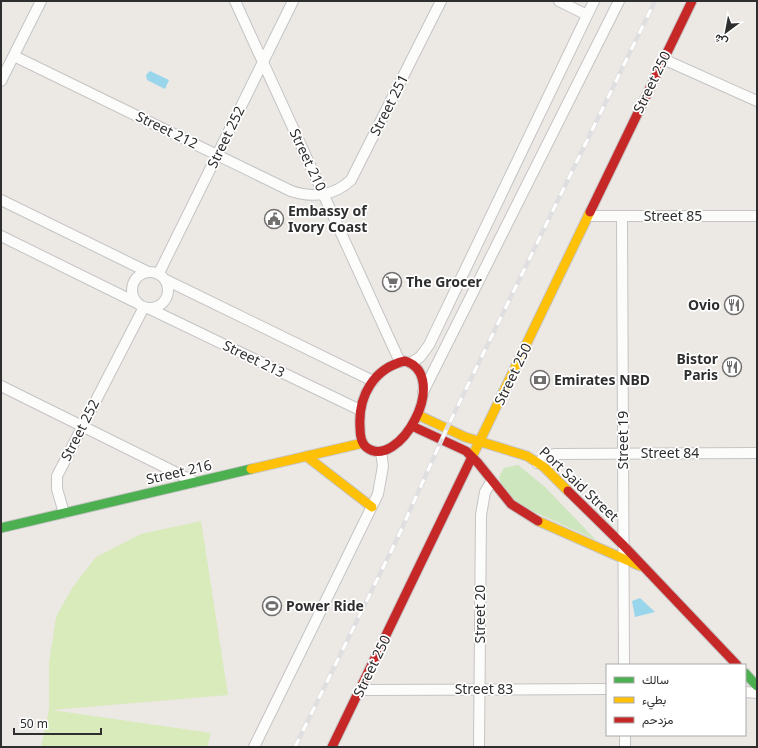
<svg xmlns="http://www.w3.org/2000/svg" width="758" height="748" font-family="'Noto Sans',Vazirmatn,sans-serif">
<rect width="100%" height="100%" fill="#ece8e4"/>
<path fill="#cee6be" d="M518,465L545,487L596,540L526,508L503,491L499,477L504,468Z"/>
<path fill="#d9eabb" d="M201,521L228,695L52,710L211,733L207,747H41L49,710V663L56,617L72,588L96,557L141,534Z"/>
<path fill="#99d6ec" d="M150,71L169,80L165,89L147,80L146,75Z
M640,598L655,612L635,617L632,601Z"/>
<g fill="none" stroke-linecap="round" stroke-linejoin="round">
<g stroke="#c5c4c5" stroke-width="12">
<path id="street" d="M235,1L400,362
M559,1L587,15
M14,56L291,191C312,198 334,196 351,180L441,1
M663,59L757,101
M1,81L41,1
M1,200L148,272
M589,216H757
M622,216L624,665
M1,236L137,303
M132 290a18 18 0 1 1 36 0a18 18 0 1 1-36 0Z
M159,273L293,1
M166,280L373,381
M148,308L360,410
M411,363L420,357L429,345L594,1
M1,386L195,482
M423,392L619,1
M537,463L549,455L556,454L757,453
M64,513L57,489V476L144,307
M361,690L607,689
M745,692L757,693
M625,735V747
M254,747L378,494L383,466L381,452
M479,747L481,515L485,492L491,482"/>
</g>
<g stroke="#c5c4c5" stroke-width="11">
<path id="fast" d="M1,528L251,469
M745,673L757,686"/>
</g>
<g stroke="#c5c4c5" stroke-width="11">
<path id="slow" d="M418,415L465,437L527,456L544,467L568,491
M306,456L372,507
M471,459L590,212
M251,469L363,443
M538,521L640,566"/>
</g>
<g stroke="#c5c4c5" stroke-width="11">
<path id="jam" d="M590,212L692,1
M405,361C452,376 398,473 366,447C361,443 360,433 360,427C358,396 374,368 405,361Z
M412,426L466,451L478,463L511,504L538,521
M568,491L624,546L737,665
M332,747L471,459"/>
</g>
<use href="#street" stroke="#fcfcfb" stroke-width="10"/>
<use href="#fast" stroke="#4caf50" stroke-width="9"/>
<use href="#slow" stroke="#ffc107" stroke-width="9"/>
<use href="#jam" stroke="#c62828" stroke-width="9"/>
<g stroke="#dfdfe1" stroke-width="4.5">
<path id="rail" d="M295,747L398,537L447,428L655,1"/>
</g>
<use href="#rail" stroke="#fff" stroke-width="3" stroke-dasharray="9" stroke-linecap="butt"/>
</g>
<defs>
<g id="civic-ring" transform="scale(1)"><circle r="9.5" fill="#fff" stroke="#706f6e" stroke-width="1.5"/><path d="M-.6-6.5H3V-4.5H.6V-3L4-1V1h2V6H-6V1h2V-1L-.6-3ZM-1.2 2.5V6h2.4V2.5Z" fill="#706f6e"/></g>
<g id="supermarket-ring" transform="scale(1)"><circle r="9.5" fill="#fff" stroke="#706f6e" stroke-width="1.5"/><path d="M-6-5.5h2.5l.6 2H6L4.5 2H-2.5L-4.4-4H-6ZM-1.5 3.2a1.3 1.3 0 1 0 .1 0ZM3 3.2a1.3 1.3 0 1 0 .1 0Z" fill="#706f6e"/></g>
<g id="restaurant-ring" transform="scale(1)"><circle r="9.5" fill="#fff" stroke="#706f6e" stroke-width="1.5"/><path d="M-5-6h1v4h1v-4h1v4h1v-4h1v5L-1.5 .5V6h-2V.5L-5-1ZM5-6V6H3V1.5H1.5Q1.5-4 5-6Z" fill="#706f6e"/></g>
<g id="bank-ring" transform="scale(1)"><circle r="9.5" fill="#fff" stroke="#706f6e" stroke-width="1.5"/><path d="M-6-4H6V4H-6ZM0-2.3a2.3 2.3 0 1 0 0 4.6a2.3 2.3 0 1 0 0-4.6Z" fill="#706f6e"/></g>
<g id="stadium-ring" transform="scale(1)"><circle r="9.5" fill="#fff" stroke="#706f6e" stroke-width="1.5"/><path d="M0-5a6.5 5 0 1 0 0 10a6.5 5 0 1 0 0-10ZM-3.5-1.8h7v3.6h-7Z" fill="#706f6e"/></g>
</defs>
<g fill-rule="evenodd">
<use href="#civic-ring" x="274" y="219"/>
<use href="#supermarket-ring" x="392" y="282"/>
<use href="#restaurant-ring" x="734" y="305"/>
<use href="#restaurant-ring" x="732" y="367"/>
<use href="#bank-ring" x="540" y="380"/>
<use href="#stadium-ring" x="272" y="606"/>
</g>
<g text-anchor="middle" stroke-width="3.5" stroke-linejoin="round" paint-order="stroke">
<g font-size="14" fill="#2e2e2e" stroke="#fff">
<text transform="translate(652 82) rotate(-64)" y="5">Street 250</text>
<text transform="translate(389 105) rotate(-63)" y="5">Street 251</text>
<text transform="translate(167 130) rotate(26)" y="5">Street 212</text>
<text transform="translate(226 137) rotate(-64)" y="5">Street 252</text>
<text transform="translate(308 160) rotate(65)" y="5">Street 210</text>
<text x="673" y="221">Street 85</text>
<text transform="translate(254 359) rotate(26)" y="5">Street 213</text>
<text transform="translate(513 374) rotate(-64)" y="5">Street 250</text>
<text transform="translate(80 430) rotate(-63)" y="5">Street 252</text>
<text transform="translate(623 440) rotate(-90)" y="5">Street 19</text>
<text x="670" y="458">Street 84</text>
<text transform="translate(179 472) rotate(-13)" y="5">Street 216</text>
<text transform="translate(579 484) rotate(43)" y="5">Port Said Street</text>
<text transform="translate(480 614) rotate(-90)" y="5">Street 20</text>
<text transform="translate(372 666) rotate(-64)" y="5">Street 250</text>
<text x="484" y="694">Street 83</text>
</g>
<g font-size="14" font-weight="bold" fill="#2e2e2e" stroke="#fff" text-anchor="start">
<text x="288" y="216">Embassy of<tspan x="288" dy="16">Ivory Coast</tspan></text>
<text x="406" y="287">The Grocer</text>
<text x="720" y="310" text-anchor="end">Ovio</text>
<text x="718" y="364" text-anchor="end">Bistor<tspan x="718" dy="16">Paris</tspan></text>
<text x="554" y="385">Emirates NBD</text>
<text x="286" y="611">Power Ride</text>
</g>
</g>
<rect width="758" height="748" fill="none" stroke="#2e2e2e" stroke-width="4"/>
<rect x="606" y="664" width="140" height="72" fill="#ffffff" stroke="#ababab"/>
<rect x="614" y="677" width="20" height="6" fill="#4caf50" stroke="#ababab"/>
<text x="642" y="684" font-size="12" fill="#2e2e2e">سالك</text>
<rect x="614" y="697" width="20" height="6" fill="#ffc107" stroke="#ababab"/>
<text x="642" y="704" font-size="12" fill="#2e2e2e">بطيء</text>
<rect x="614" y="717" width="20" height="6" fill="#c62828" stroke="#ababab"/>
<text x="642" y="724" font-size="12" fill="#2e2e2e">مزدحم</text>
<g transform="translate(726 32) rotate(212)" stroke="#ffffff" stroke-width="3" paint-order="stroke">
<path d="M0-3L7 15L0 10L-7 15Z" fill="#2e2e2e"/>
<text y="-6" font-size="11" font-weight="bold" text-anchor="middle" fill="#2e2e2e">ش</text>
</g>
<path d="M14 728v6h87v-6" fill="none" stroke="#2e2e2e" stroke-width="2"/>
<text x="20" y="728" font-size="12" fill="#2e2e2e" stroke="#ffffff" stroke-width="3" paint-order="stroke">50 m</text>
</svg>
